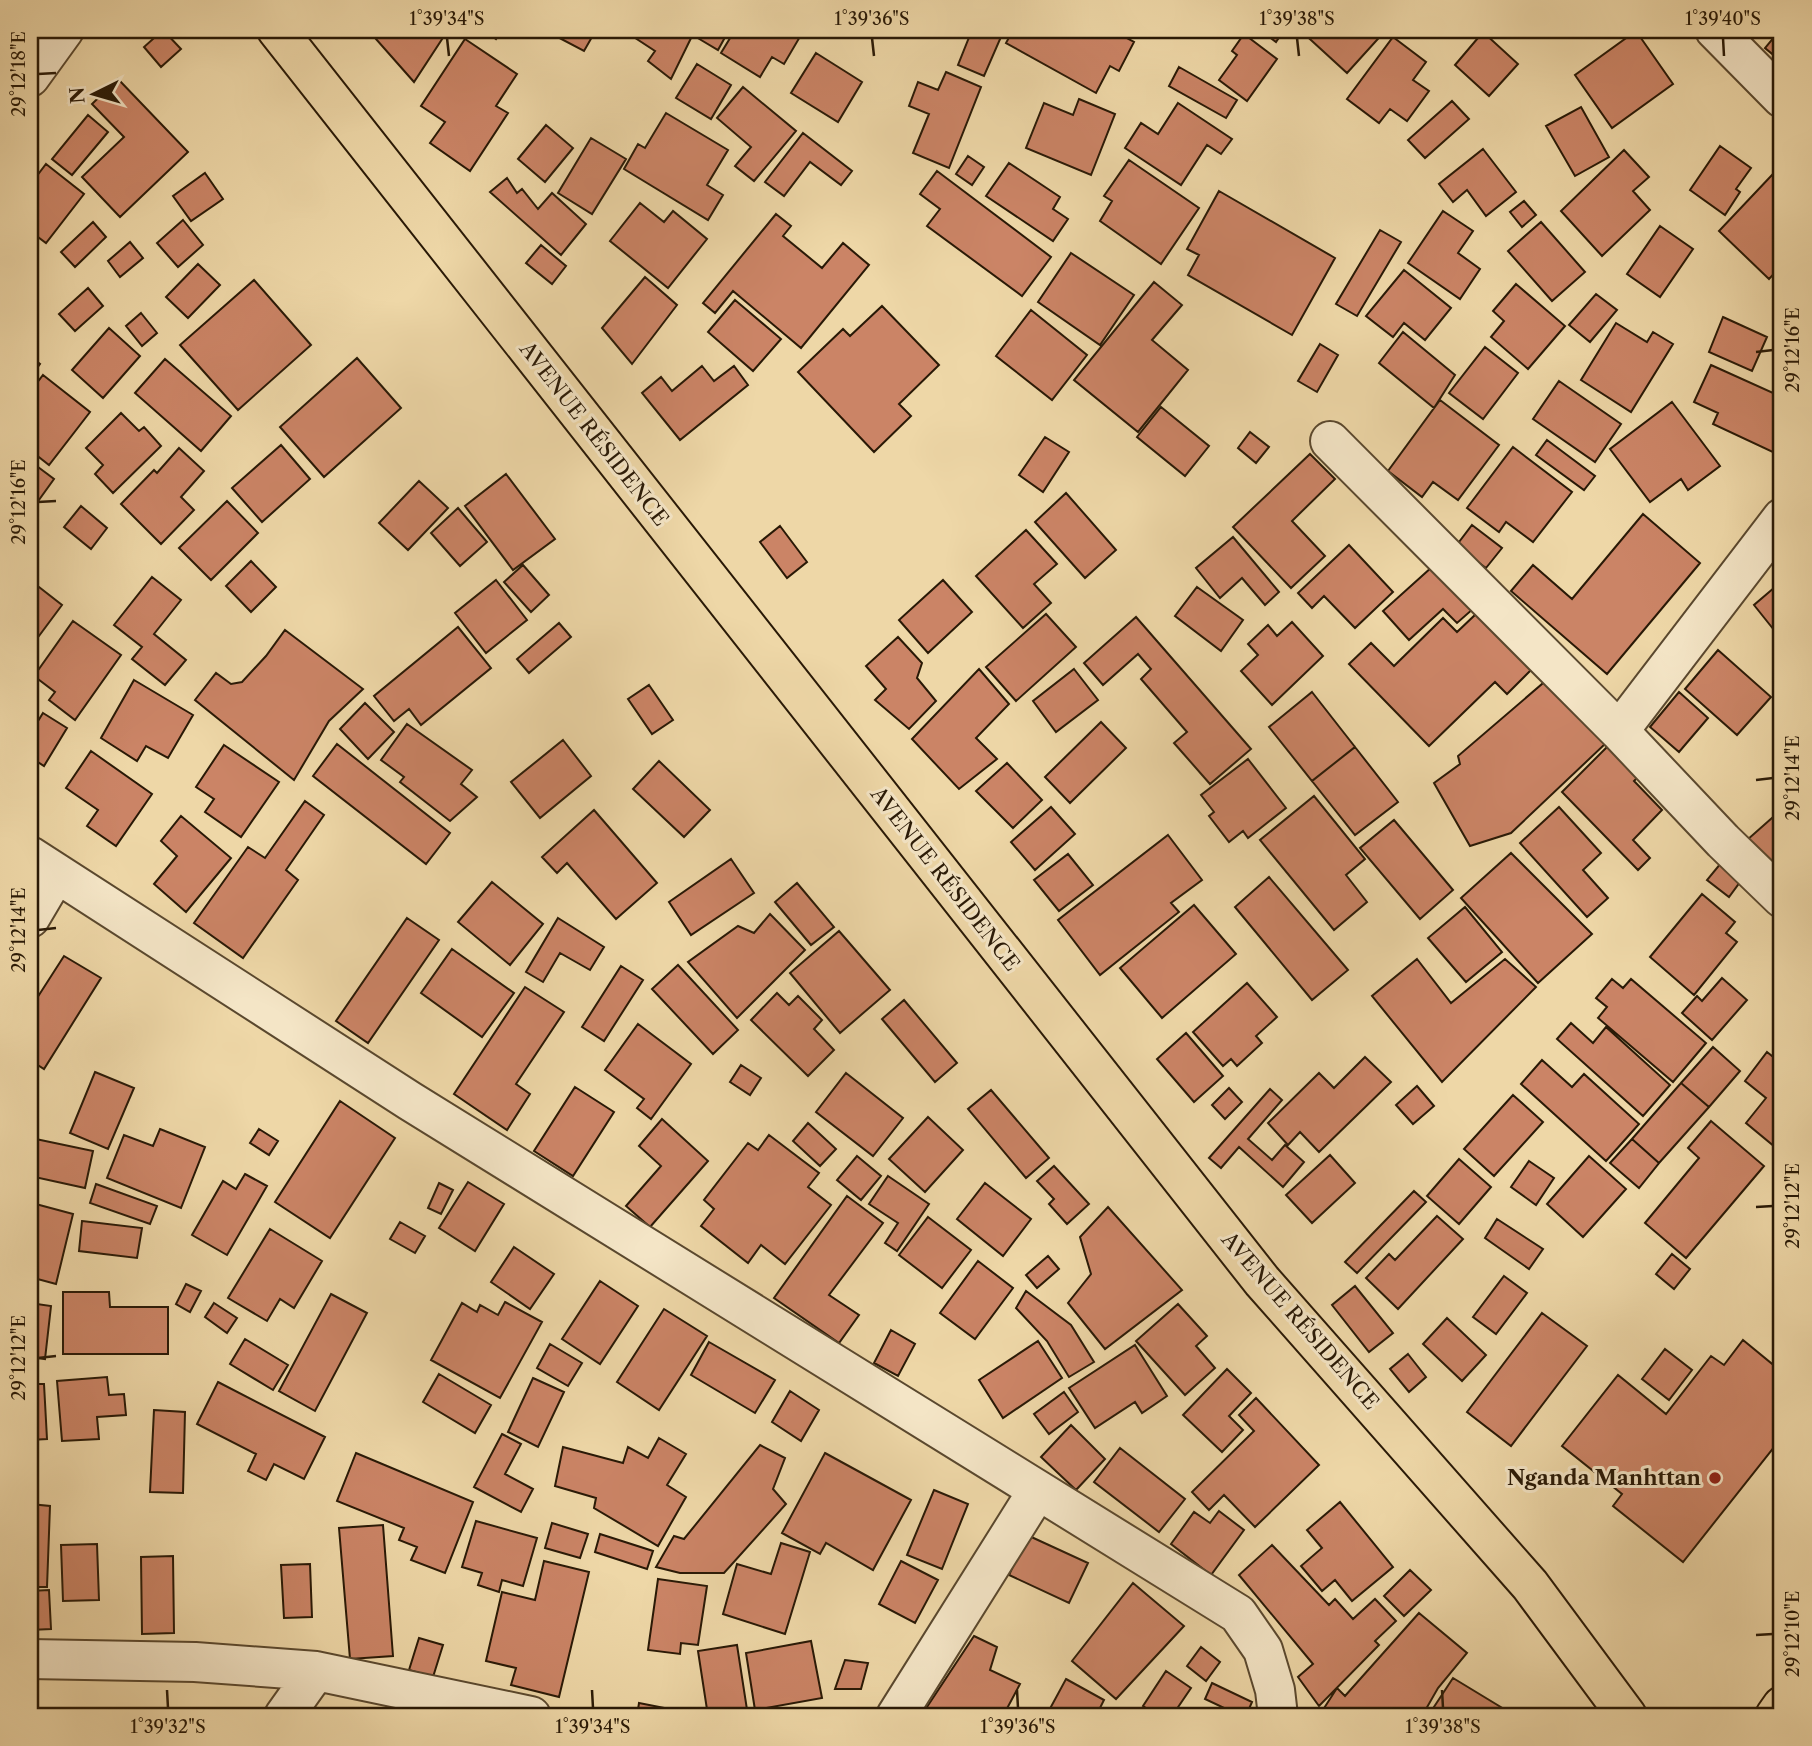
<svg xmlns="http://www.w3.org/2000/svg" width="1812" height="1746" font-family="'Libre Caslon Text',serif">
<rect width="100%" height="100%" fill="#eed7a7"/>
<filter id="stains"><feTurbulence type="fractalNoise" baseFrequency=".00286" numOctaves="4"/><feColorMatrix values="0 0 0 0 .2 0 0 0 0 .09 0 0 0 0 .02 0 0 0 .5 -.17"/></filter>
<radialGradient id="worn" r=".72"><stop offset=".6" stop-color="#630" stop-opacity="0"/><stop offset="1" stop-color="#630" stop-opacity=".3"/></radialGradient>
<path fill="#cb8466" stroke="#291906" stroke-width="2" d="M163,30L181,49L161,67L144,47Z
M368,30H448L414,82Z
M484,30H503L496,39Z
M549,30H596L584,51L548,32Z
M623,30H691L694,32L671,79L648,61L655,51Z
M700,30H729L718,50L696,37Z
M735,30H791L801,35L784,64L772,57L760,77L721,53Z
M972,30H1004L984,76L958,65Z
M1013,30H1129L1125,37L1134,42L1119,71L1110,66L1096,93L1006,43Z
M1260,30H1284L1276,42Z
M1300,30H1386L1347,73Z
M1780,30H1782V62L1765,48Z
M1636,31L1673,84L1612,128L1575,75Z
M1483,32L1518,64L1489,96L1455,65Z
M1244,34L1277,59L1247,101L1219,80L1237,55L1232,51Z
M1393,37L1426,62L1413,80L1429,91L1407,121L1390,109L1379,123L1347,99Z
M465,39L517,74L496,106L508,113L470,171L430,143L445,122L421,106Z
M816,53L862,82L838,122L791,93Z
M697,64L731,85L711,119L676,98Z
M1179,67L1237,100L1226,118L1169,86Z
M946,72L981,87L949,168L913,153L929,114L909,106L918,82L938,90Z
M118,79L188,152L120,217L82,177L124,137L92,104Z
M743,87L796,131L754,181L735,166L751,147L717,118Z
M1079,99L1115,114L1091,175L1026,148L1044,103L1073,115Z
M1452,101L1469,119L1425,158L1408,140Z
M1178,103L1232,139L1221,154L1207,145L1181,185L1125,148L1141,123L1158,134Z
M1581,107L1609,157L1575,176L1546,126Z
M666,113L728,150L707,185L723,195L708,220L624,169L638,144L645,148Z
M88,115L108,132L72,175L52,159Z
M546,125L573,148L545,182L518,159Z
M803,133L852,171L841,185L810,162L784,196L765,182Z
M591,138L626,159L592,214L558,193Z
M1720,146L1751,168L1736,189L1740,192L1725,215L1690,190Z
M1483,149L1516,192L1486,216L1467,190L1453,202L1439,184Z
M1624,150L1649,177L1633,191L1650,210L1602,256L1561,211Z
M968,156L984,167L972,185L956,174Z
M1129,160L1199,208L1161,264L1100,221L1112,201L1104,196Z
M1009,163L1060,197L1053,209L1068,219L1053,241L986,196Z
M46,164L84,194L46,243L30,231V185Z
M937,171L1051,257L1022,296L927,226L940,209L920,194Z
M205,173L223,199L191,221L173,196Z
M1772,175L1782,185V265L1769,279L1719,231Z
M507,178L517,193L522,189L538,209L552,193L586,224L561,255L490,192Z
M1219,191L1335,258L1292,335L1188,275L1199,255L1187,249Z
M1524,201L1536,215L1522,227L1510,212Z
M640,203L664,222L673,211L707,239L668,288L610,241Z
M1443,211L1473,231L1458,253L1480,269L1460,299L1408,263Z
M776,214L791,226L783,236L822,268L843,243L869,265L801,348L733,291L715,313L703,303Z
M183,220L203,245L178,267L157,243Z
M93,222L106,237L75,267L61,252Z
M1541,222L1585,272L1552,301L1508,251Z
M1660,226L1693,249L1660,297L1627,274Z
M1380,230L1401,242L1357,316L1336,304Z
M130,242L143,258L120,277L108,261Z
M541,245L566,266L552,284L526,263Z
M1071,253L1134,295L1100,345L1038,302Z
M198,264L220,285L188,318L166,297Z
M1404,270L1451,308L1425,340L1404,323L1393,337L1366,316Z
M645,277L677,305L632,364L602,328Z
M254,280L311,345L238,410L180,345Z
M1154,282L1182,305L1152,340L1188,370L1138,432L1074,380Z
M1516,284L1565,326L1528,369L1491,337L1504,321L1493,311Z
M88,288L103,306L75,331L59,314Z
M1596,294L1617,310L1590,342L1569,325Z
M735,300L781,339L753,371L708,332Z
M882,306L939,365L899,404L911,416L874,452L798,372L843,329L850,336Z
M1031,310L1087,355L1052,400L996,356Z
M141,313L157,333L142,346L126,326Z
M1723,317L1767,337L1752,371L1709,352Z
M1616,323L1647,342L1653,332L1673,344L1631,412L1581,380Z
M109,328L140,356L103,398L72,370Z
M1403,332L1455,375L1434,408L1379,363Z
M1320,344L1338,355L1317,392L1298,381Z
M1485,347L1518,373L1483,419L1449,393Z
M30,356L40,364L30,378Z
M357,358L401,408L324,477L280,427Z
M165,359L231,416L201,451L135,393Z
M1711,365L1782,397V445L1777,454L1713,424L1718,413L1694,402Z
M702,366L714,381L734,366L748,385L680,440L642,393L661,377L672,391Z
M43,375L90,412L49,465L30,450V392Z
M1559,381L1621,424L1595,462L1533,419Z
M1440,400L1499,445L1458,500L1433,482L1422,497L1388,471Z
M1672,402L1720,466L1688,490L1681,479L1650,502L1610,449Z
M1161,407L1209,446L1185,476L1137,437Z
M121,413L139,431L144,427L161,446L113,493L95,474L103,465L86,448Z
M1250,432L1269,447L1256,463L1238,448Z
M1045,437L1069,452L1043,492L1019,475Z
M1547,440L1595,476L1584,490L1536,455Z
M281,445L310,479L262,522L232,488Z
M1513,447L1572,492L1533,542L1506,522L1499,532L1467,508Z
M179,448L204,471L181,497L194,510L161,544L121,504L154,470L157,473Z
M1310,454L1335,479L1292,521L1325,556L1291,588L1233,527Z
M30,461L54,479L31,511L30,510Z
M506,474L555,539L513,570L465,506Z
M419,481L448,508L408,550L379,523Z
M1066,493L1116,550L1085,578L1035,522Z
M227,501L258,533L211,580L179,548Z
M81,506L107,528L91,549L64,527Z
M458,508L487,542L460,566L431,533Z
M1643,514L1700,563L1607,674L1511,591L1533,565L1572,599Z
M1472,525L1502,548L1486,568L1456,546Z
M780,526L807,562L787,578L760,542Z
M1026,530L1057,564L1034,584L1051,603L1023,628L976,576Z
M1233,537L1279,592L1265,605L1242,578L1220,598L1196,568Z
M1349,545L1393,592L1355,628L1324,596L1312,608L1298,593Z
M1442,558L1482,601L1457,623L1443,609L1409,640L1383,611Z
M251,561L276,587L251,612L226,586Z
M523,565L549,595L531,612L504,582Z
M152,577L181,600L154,634L186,660L165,685L132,659L142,647L114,625Z
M30,580L62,605L30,648Z
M496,580L527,620L486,653L455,613Z
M943,580L972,612L928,653L899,620Z
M1782,581V640L1754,605Z
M1197,587L1243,620L1221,651L1175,616Z
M1046,614L1076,647L1016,701L986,667Z
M1476,614L1531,670L1507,694L1495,682L1429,746L1349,664L1371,643L1394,666L1443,618L1457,632Z
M1136,617L1251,749L1210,784L1174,743L1187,732L1141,679L1151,669L1138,654L1103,685L1084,663Z
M73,621L121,655L75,720L49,700L55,692L34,676Z
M1292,622L1323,656L1272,705L1241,671L1258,655L1248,644L1268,625L1277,636Z
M559,623L571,637L529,673L517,659Z
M458,627L491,668L421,725L409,709L394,721L374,696Z
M285,630L363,689L329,721L294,780L195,700L216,673L231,684L242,682L266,656Z
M898,637L922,663L917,678L936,701L909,729L875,700L886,689L866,666Z
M1718,650L1771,697L1737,735L1685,689Z
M979,669L1009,704L976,738L997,759L959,789L912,739Z
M1074,669L1098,700L1056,732L1033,701Z
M1549,678L1605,744L1511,833L1470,846L1434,783L1460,764L1458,756Z
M134,680L193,715L168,758L146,746L137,761L101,738Z
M649,685L673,720L652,734L628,699Z
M1312,692L1355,747L1312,781L1269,727Z
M1679,692L1708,718L1679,752L1650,727Z
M365,703L394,732L368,759L340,729Z
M43,713L67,728L44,766L30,757V734Z
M1101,722L1126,748L1070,803L1045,777Z
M407,724L472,770L461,784L477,797L450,821L400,782L404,777L381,760Z
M563,740L591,776L540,818L511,782Z
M1612,742L1642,773L1634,781L1662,810L1633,840L1650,858L1638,870L1562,792Z
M337,744L450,833L426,864L313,776Z
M224,745L279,782L241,837L205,812L214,799L196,787Z
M1355,747L1398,802L1355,835L1312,781Z
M91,751L152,794L116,846L87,826L98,810L66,788Z
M1248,759L1286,808L1248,838L1243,831L1229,842L1209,816L1214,812L1201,795Z
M659,761L710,810L684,837L633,789Z
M1007,763L1042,800L1013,828L976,791Z
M1314,796L1365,859L1346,875L1367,902L1334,930L1260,840Z
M305,801L324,815L286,870L298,880L243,958L194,923L248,847L265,858Z
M1051,807L1075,834L1035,870L1011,842Z
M1559,807L1601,853L1583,870L1608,898L1587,917L1520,843Z
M594,810L657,883L616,919L567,863L557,873L542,857Z
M1781,810L1782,812V879L1747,840Z
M181,816L231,858L186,912L154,884L177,856L161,841Z
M1394,820L1453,890L1420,919L1360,848Z
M1168,835L1202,880L1171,903L1179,912L1100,975L1058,920Z
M1511,853L1592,934L1538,983L1461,898Z
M1068,854L1093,885L1059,911L1034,880Z
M731,859L754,893L691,935L669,902Z
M1721,863L1740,882L1729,897L1707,880Z
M1269,877L1348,970L1312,1000L1235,907Z
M492,882L543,924L510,965L458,922Z
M797,883L834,927L811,945L775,902Z
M1702,894L1735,922L1726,933L1737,942L1694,995L1650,957Z
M1194,905L1236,954L1162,1018L1120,968Z
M1465,907L1502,952L1466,982L1428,938Z
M770,914L805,950L737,1018L688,962L738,926L754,933Z
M407,918L439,940L368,1043L336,1021Z
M558,918L604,947L590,970L560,953L543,982L526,972Z
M839,931L890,990L840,1033L790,973Z
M452,949L514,993L482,1037L421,993Z
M64,956L101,978L44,1069L30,1060V1009Z
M1417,959L1451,1003L1505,959L1536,987L1442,1082L1372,996Z
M678,965L738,1030L713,1054L652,989Z
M621,966L643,980L604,1041L582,1027Z
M1722,978L1747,1000L1712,1040L1682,1013L1697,996L1702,1001Z
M1612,979L1623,988L1631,979L1706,1043L1673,1082L1598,1018L1607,1007L1596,998Z
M1247,983L1277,1017L1256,1036L1262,1043L1237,1066L1231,1059L1223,1066L1193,1032Z
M525,987L564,1012L516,1084L530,1094L507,1130L454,1094Z
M777,993L789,1005L798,996L822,1020L814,1029L834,1050L808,1076L751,1020Z
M904,1000L957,1063L935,1082L882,1019Z
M1571,1023L1593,1043L1606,1027L1670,1085L1643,1116L1557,1039Z
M638,1024L691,1064L651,1119L637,1108L644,1099L605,1070Z
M1186,1033L1223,1076L1194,1102L1157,1059Z
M1713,1047L1740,1071L1709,1107L1681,1083Z
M1767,1052L1782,1064V1138L1775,1147L1746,1123L1766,1098L1745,1081Z
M1365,1057L1391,1082L1319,1152L1300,1132L1288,1145L1268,1123L1319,1073L1334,1088Z
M1542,1060L1572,1087L1584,1074L1639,1124L1606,1161L1521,1084Z
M741,1065L761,1078L750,1095L730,1082Z
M95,1072L134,1088L108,1149L70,1133Z
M846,1073L903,1118L873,1156L816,1112Z
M1681,1083L1709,1107L1659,1163L1632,1139Z
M1417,1086L1434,1106L1413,1124L1396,1105Z
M575,1087L614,1112L573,1176L534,1151Z
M1229,1088L1242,1102L1225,1119L1212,1105Z
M1270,1089L1282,1100L1248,1139L1272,1160L1285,1145L1304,1162L1283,1187L1239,1147L1221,1168L1209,1158Z
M991,1090L1049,1158L1026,1178L968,1109Z
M1513,1095L1543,1122L1494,1176L1464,1149Z
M340,1101L395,1138L330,1238L275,1202Z
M928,1117L963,1150L925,1192L889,1159Z
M662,1119L708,1161L650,1227L626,1206L661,1166L639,1146Z
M1711,1121L1764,1166L1686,1258L1645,1223L1699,1158L1688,1148Z
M808,1123L836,1149L820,1166L793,1141Z
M160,1129L205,1147L181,1208L107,1178L124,1135L153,1146Z
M259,1129L278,1141L269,1155L250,1143Z
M769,1135L819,1173L808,1187L831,1205L785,1264L761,1245L748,1263L701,1226L714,1209L704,1200L748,1143L758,1150Z
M31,1138L93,1151L85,1188L30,1176Z
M1632,1139L1659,1163L1639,1188L1610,1163Z
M1330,1155L1355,1183L1312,1223L1286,1195Z
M857,1156L881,1176L861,1200L837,1180Z
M1589,1156L1626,1189L1583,1237L1547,1204Z
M1459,1159L1491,1187L1459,1224L1427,1196Z
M1529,1161L1554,1178L1536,1205L1511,1187Z
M1054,1166L1089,1204L1067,1224L1049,1204L1054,1199L1037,1181Z
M245,1174L267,1186L227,1255L192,1235L223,1181L236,1189Z
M888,1176L929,1204L897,1251L885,1243L898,1223L869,1204Z
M468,1182L504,1204L475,1251L439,1228Z
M439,1183L453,1190L441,1214L428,1208Z
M985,1183L1031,1219L1003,1256L957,1219Z
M96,1184L157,1206L150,1224L90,1203Z
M1414,1191L1426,1202L1357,1273L1345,1262Z
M847,1196L883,1223L829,1295L859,1315L839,1343L774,1298Z
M32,1203L73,1214L56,1284L30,1277Z
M1108,1207L1182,1290L1105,1349L1068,1303L1091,1274L1080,1237Z
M1437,1216L1463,1239L1398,1309L1366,1278L1389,1254L1395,1260Z
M928,1217L971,1250L942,1288L899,1255Z
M1497,1219L1543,1249L1529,1269L1485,1238Z
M82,1221L142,1228L137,1258L79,1251Z
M400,1222L425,1236L415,1253L390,1239Z
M270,1229L322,1261L294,1308L280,1299L267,1321L228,1298Z
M514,1247L554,1274L530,1309L491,1282Z
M1672,1254L1690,1269L1674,1289L1656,1274Z
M1048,1256L1059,1269L1037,1288L1026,1275Z
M978,1261L1013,1288L975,1339L940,1313Z
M1504,1276L1527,1293L1496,1334L1473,1317Z
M600,1281L638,1306L600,1364L562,1339Z
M186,1284L201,1291L190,1312L176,1304Z
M1355,1286L1393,1333L1369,1352L1332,1305Z
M1026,1291L1071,1325L1094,1362L1069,1377L1047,1341L1016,1308Z
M63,1292H109L110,1307H168V1354H63Z
M331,1294L367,1313L315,1411L279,1391Z
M505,1302L542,1322L500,1398L431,1360L462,1303L477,1312L480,1305L498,1315Z
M30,1303L51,1306L45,1359L30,1357Z
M214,1303L237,1318L227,1333L205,1317Z
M1178,1304L1207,1336L1196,1346L1215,1368L1185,1395L1136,1341Z
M664,1309L707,1336L659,1410L617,1382Z
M1542,1313L1587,1346L1511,1446L1467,1412Z
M1447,1318L1486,1355L1462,1381L1423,1344Z
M891,1330L915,1344L898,1376L874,1363Z
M245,1339L288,1365L273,1390L230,1364Z
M1743,1340L1782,1372V1437L1683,1562L1613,1506L1622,1494L1562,1446L1618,1375L1666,1414L1711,1356L1724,1365Z
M1038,1341L1062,1378L1003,1418L979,1380Z
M709,1342L775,1380L755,1413L691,1375Z
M550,1344L582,1363L568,1386L537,1368Z
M1135,1345L1167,1396L1142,1413L1135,1402L1095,1428L1069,1388Z
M1665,1349L1692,1370L1669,1400L1642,1379Z
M1408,1354L1426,1377L1409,1392L1390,1369Z
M1227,1369L1251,1393L1229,1416L1243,1430L1222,1452L1183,1415Z
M439,1374L491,1405L475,1433L423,1402Z
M107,1377L109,1395L124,1394L126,1415L97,1417L99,1439L62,1441L57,1381Z
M533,1378L564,1392L538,1447L508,1432Z
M218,1382L325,1437L304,1479L274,1464L266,1480L248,1471L256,1454L197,1424Z
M30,1384H44L47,1439L30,1440Z
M790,1391L819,1410L801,1441L772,1422Z
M1064,1392L1078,1412L1049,1434L1034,1414Z
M1256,1398L1319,1465L1255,1527L1224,1495L1209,1510L1192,1492L1254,1431L1239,1415Z
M154,1410L185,1412L183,1493L150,1492Z
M1071,1425L1105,1459L1076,1490L1041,1457Z
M502,1434L521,1444L505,1474L533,1489L521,1512L474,1487Z
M659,1438L686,1454L667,1485L686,1497L658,1546L594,1508L596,1498L555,1486L563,1447L623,1463L628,1447L648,1458Z
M760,1445L785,1458L773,1489L786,1504L724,1573H680L656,1567L674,1536L684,1539Z
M1120,1448L1185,1499L1159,1532L1094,1482Z
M356,1453L473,1502L445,1573L411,1560L417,1547L399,1540L404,1528L337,1501Z
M825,1453L911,1500L873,1570L826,1543L820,1554L782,1533Z
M934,1490L968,1504L942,1569L907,1555Z
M1340,1502L1393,1567L1352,1601L1335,1580L1322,1591L1301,1566L1322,1548L1307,1530Z
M30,1504L50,1506L47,1587H30Z
M1219,1511L1244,1530L1211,1575L1171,1544L1194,1512L1210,1523Z
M476,1521L537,1538L523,1586L502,1580L499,1592L478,1585L482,1573L462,1567Z
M552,1523L588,1534L580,1558L545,1548Z
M383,1525L393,1656L350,1659L339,1528Z
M600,1534L653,1551L647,1569L595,1552Z
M1027,1535L1088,1563L1069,1603L1009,1575Z
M781,1543L810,1552L785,1634L723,1614L737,1564L771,1574Z
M97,1544L99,1600L63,1601L61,1545Z
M1272,1545L1329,1605L1335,1599L1353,1619L1375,1599L1396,1621L1375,1641L1379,1645L1319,1706L1298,1677L1313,1664L1239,1575Z
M173,1556L174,1633L142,1634L141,1557Z
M544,1561L589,1572L559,1697L511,1685L516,1668L486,1661L502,1592L535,1600Z
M901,1561L938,1580L915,1623L879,1604Z
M310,1564L312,1617L284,1618L281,1565Z
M1410,1570L1431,1590L1404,1616L1384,1596Z
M658,1579L707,1586L698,1645L681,1643L680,1654L648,1650Z
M1133,1583L1184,1626L1116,1699L1072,1661Z
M49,1590L51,1629L30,1630V1591Z
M1419,1613L1467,1653L1438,1688L1422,1716H1319L1337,1688L1345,1696Z
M974,1636L997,1647L990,1670L1020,1684L1003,1716H921Z
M419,1638L443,1645L433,1677L409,1670Z
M811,1641L822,1698L755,1710L746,1653Z
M737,1645L748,1716H708L698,1651Z
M1201,1647L1220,1662L1206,1681L1187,1666Z
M845,1660L868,1663L861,1689H835Z
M1166,1671L1191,1688L1172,1716H1158L1143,1706Z
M1453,1678L1504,1709L1499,1716H1428Z
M1066,1679L1104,1700L1096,1716H1046Z
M1212,1683L1252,1702L1246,1716H1241L1205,1699Z
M639,1703L685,1712L684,1716H637Z
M867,1713L868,1716H802Z"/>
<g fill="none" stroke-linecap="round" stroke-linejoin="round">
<g stroke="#5a482e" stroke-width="42">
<path id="minor" d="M1715,30L1782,98
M30,77L64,30
M1330,441L1619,731L1723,841L1782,898
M1619,731L1782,518
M30,856L410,1101L1238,1614L1263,1650L1275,1690L1278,1716
M30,918L56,874
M30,1659L195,1662L316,1671L531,1716
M284,1716L316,1671
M896,1716L1038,1490"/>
</g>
<g stroke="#291906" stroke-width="42">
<path id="major" d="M277,30L1262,1281L1530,1585L1627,1716"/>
</g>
<g stroke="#291906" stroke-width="42">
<path id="highway" d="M1775,1716L1782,1706"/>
</g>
<use href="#minor" stroke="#f4e5c6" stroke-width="38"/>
<use href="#major" stroke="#eed7a7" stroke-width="38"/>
<use href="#highway" stroke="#eed7a7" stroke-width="38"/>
</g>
<path fill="none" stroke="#291906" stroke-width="2.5" d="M447,38L449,56M872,38L874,56M1297,38L1299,56M1723,38L1724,56M38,74L56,73M1756,352L1773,350M38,502L56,501M1756,780L1773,778M38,930L56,928M1756,1207L1773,1206M38,1358L56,1356M1756,1635L1773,1634M167,1690L168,1708M592,1690L593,1708M1017,1690L1018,1708M1442,1690L1443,1708"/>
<circle fill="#8f2418" stroke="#f4e5c6" stroke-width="2.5" cx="1715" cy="1478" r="7"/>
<g text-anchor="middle" stroke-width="6" stroke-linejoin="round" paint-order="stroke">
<g font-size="21" fill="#291906" stroke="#f4e5c6">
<text transform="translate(594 434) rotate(52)" y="7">AVENUE RÉSIDENCE</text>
<text transform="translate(945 879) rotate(52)" y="7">AVENUE RÉSIDENCE</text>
<text transform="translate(1300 1321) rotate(49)" y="7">AVENUE RÉSIDENCE</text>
</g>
<g font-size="21" font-weight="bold" fill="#291906" stroke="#f4e5c6" text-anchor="end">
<text x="1701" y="1485">Nganda Manhttan</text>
</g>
</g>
<rect width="1812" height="1746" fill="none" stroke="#eed7a7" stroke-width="77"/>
<g transform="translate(94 94) rotate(265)" stroke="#f4e5c6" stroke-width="5" paint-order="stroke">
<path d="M0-5L12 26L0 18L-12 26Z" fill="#291906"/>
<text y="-10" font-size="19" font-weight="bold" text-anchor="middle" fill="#291906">N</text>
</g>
<rect x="38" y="38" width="1735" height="1670" fill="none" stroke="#291906" stroke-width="2.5"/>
<g font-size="18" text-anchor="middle" fill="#291906">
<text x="447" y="25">1°39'34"S</text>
<text x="872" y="25">1°39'36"S</text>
<text x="1297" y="25">1°39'38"S</text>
<text x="1723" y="25">1°39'40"S</text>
<text transform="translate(19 74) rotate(-90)" y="6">29°12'18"E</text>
<text transform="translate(1793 350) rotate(-90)" y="6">29°12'16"E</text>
<text transform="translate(19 502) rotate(-90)" y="6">29°12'16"E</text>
<text transform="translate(1793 778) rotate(-90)" y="6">29°12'14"E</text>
<text transform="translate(19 930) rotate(-90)" y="6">29°12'14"E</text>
<text transform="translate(1793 1206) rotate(-90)" y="6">29°12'12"E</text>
<text transform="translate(19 1358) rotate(-90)" y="6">29°12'12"E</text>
<text transform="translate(1793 1634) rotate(-90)" y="6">29°12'10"E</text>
<text x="168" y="1733">1°39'32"S</text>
<text x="593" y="1733">1°39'34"S</text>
<text x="1018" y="1733">1°39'36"S</text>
<text x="1443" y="1733">1°39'38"S</text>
</g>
<rect width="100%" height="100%" filter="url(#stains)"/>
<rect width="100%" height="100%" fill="url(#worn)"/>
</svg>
